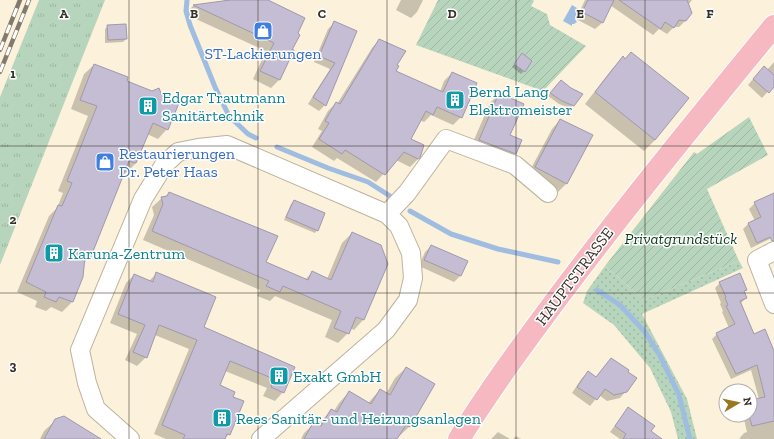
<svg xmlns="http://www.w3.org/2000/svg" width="774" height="439" font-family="'Zilla Slab',serif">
<defs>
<pattern id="grass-tufts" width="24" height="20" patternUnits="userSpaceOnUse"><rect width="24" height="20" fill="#b7d5bc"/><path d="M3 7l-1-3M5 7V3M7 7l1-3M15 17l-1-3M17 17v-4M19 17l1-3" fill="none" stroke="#9eb7a2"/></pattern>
<pattern id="park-dots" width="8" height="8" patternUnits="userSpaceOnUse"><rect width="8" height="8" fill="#b7d5bc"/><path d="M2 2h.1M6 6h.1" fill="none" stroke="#9eb7a2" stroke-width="1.8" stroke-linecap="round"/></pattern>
<pattern id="garden-furrows" width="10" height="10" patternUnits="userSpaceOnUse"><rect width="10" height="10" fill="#b7d5bc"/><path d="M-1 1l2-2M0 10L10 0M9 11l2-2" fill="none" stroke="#9eb7a2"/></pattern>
</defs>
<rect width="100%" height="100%" fill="#fcf1da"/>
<path fill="url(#grass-tufts)" d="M39,0H105L0,265V97Z"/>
<path fill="url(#park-dots)" d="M739,261L743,268L642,314L687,399L697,439H678L671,412L650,368L614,325L583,303L587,291L605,266L644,300Z"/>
<path fill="url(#garden-furrows)" d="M438,0H533L534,1L531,6L547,14L550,25L586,46L543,91L416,45Z
M749,117L768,155L707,189L739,261L644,300L605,266L694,152L697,154Z"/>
<path fill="#9fbce1" d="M572,5L580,10L575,19L577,22L574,24H572V26L563,21Z"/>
<path fill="#0003" d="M225,0H266L291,51L280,79L271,88L253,79L266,51L185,14L193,6L224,2Z
M401,0H423L417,12L411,18L396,10Z
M585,0H692L688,5L686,20L679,27H674L667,34L659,29L653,35L610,5L602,23L595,29L576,19Z
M334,23L356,32L325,105L319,111L308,104L330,69L314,62L328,29Z
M108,26L126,39L123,42L105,43V29Z
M379,40L395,65L394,71L440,92L444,81L452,73L461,117L453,125L431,115L424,122L420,120L410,140L418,159L410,167L396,160L376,182L337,158L334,161L312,147L322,131L318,129L328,111L336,103L337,104L372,48Z
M519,57L524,71L521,74L512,67Z
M623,58L655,140L644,151L585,104L612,69Z
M774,62V85L762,98L748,85L758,73L767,70Z
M94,65L125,81L167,129L158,139L147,134L136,163L126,173L124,172L89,258L83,264L82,277L72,302L62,312L51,307L46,311L35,307L37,301L17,292L49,216L57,208L63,193L58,191L88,116L71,109L84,74Z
M558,84L573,105L570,108L559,104L548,96Z
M499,94L515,153L506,162L470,149L490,103Z
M560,120L591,136L566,184L558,192L527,176L552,129Z
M170,193L265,262L305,280L312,272L327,279L342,243L352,233L387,264L363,320L354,330L350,328L348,333L338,343L325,337L332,320L275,296L270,301L257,296L260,290L143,240L154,215L152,207L162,198L165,197Z
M774,193V237L751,248L743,229L748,224L755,221L749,209L755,203Z
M294,201L317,230L315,233L284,220L291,204Z
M431,246L466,262L460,276L454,282L419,266L425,252Z
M156,274L203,328L294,367L283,392L275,401L263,396L267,388L225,371L219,385L232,398L229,434L224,439H166L154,434L189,349L155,335L146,357L137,366L125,360L137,334L110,323L126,283L134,275L149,281Z
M720,283L746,290L744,292L746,298L741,303L754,335L774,353V439H739L744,433L747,432L743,415H750V401L759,399L751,370L731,379L712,339L717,334L729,328L722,312L723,311L720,304L721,303L715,288Z
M611,359L626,391L620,398L607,401L599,395L590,406L572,393L582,378L588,373L596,378Z
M406,368L409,427L396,439H301L304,433L315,423L318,425L331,410L334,411L339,403L349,392L368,403L380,390L386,394L395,378Z
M628,408L650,432L660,439H620L610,432Z
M56,420L95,439H40L44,431Z
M498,432L510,439H491Z
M516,436L521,439H513Z"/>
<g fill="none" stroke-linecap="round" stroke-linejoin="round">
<path stroke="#9fbce1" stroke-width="5" d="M187,0L186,11L190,25L215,87L229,116L248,134L256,138
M277,147L328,168L368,182L390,196
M410,211L451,234L498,249L558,262
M597,290L620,305L645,332L660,356L679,395L690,439"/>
</g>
<path fill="#c5bdd3" stroke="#a098ad" d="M230,0H268L305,18L298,33L300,35L292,50H294L280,80L260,71L274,43L193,5Z
M588,0H614L603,23L582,12Z
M619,0H687L692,13L686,21L679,20L674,28L665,22L661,29Z
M334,21L357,31L326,106L313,97L335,63L319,56Z
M126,24L127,39L108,40L107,25Z
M379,39L406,51L397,65L399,66L396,71L443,92L452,72L477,83L462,118L437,107L433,115L426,111L411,139L424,145L420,158L418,159L404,152L385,175L345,150L342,154L319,139L329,123L325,121L336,102L340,104Z
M631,52L689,98L655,140L595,92L623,56L625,59Z
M522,53L532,61L525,72L514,64Z
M94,64L128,77L127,81L152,91L159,88L162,96L179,103L168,130L153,123L136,163L129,161L90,259L85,257L83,277L73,302L59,297L56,302L44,297L46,292L26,282L58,205L62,206L72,183L67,181L97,106L80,100Z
M764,66L774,75V87L769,93L753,79Z
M561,80L571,88L583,94L574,106L562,101L550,93Z
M499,93L524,104L510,135L522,140L516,154L479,140Z
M560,119L593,135L567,184L535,167Z
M169,192L278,236L266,262L308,280L312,271L331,280L352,232L381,245L388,264L364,320L356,317L349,334L334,328L341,311L283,286L280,292L266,286L269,281L152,231L163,204L161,197L167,196Z
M774,193V241H772L770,237L757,243L748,223L761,217L754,202Z
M294,200L325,213L318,231L286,217Z
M431,245L468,261L461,276L424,260Z
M156,272L216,297L204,327L295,367L284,393L271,387L274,379L230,361L220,385L235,392L233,397L244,401L230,435L227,434L225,439H183L185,435L162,425L197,340L159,325L147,358L133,352L145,325L118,314L134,274L153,282Z
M740,273L747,290L744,291L747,298L740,301L754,334L765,329L774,351V421L752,426L750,419V400L765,397L757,365L736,374L716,333L735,324L726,306L728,305L725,298L726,297L719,282Z
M611,358L629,370L628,372L637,378L627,392L614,395L605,389L597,400L577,387L588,371L596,377Z
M406,367L435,384L410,427L406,425L397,439H304L314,421L321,426L331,409L337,412L349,391L371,404L380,389L390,395Z
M628,407L655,426L651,431L662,439H623L626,434L615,426Z
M64,416L101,439H44L55,419Z"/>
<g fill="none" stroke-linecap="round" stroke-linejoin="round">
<g stroke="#bdb29d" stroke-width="20">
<path id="minor" d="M387,214L407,193L446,139L515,165L548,193
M774,251L757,260L774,304
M130,439L96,409L87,383L80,350L143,199L164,165L178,152L198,148L227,145L387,214L399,226L411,253L413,278L408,300L386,330L261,439"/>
</g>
<g stroke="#fff" stroke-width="24">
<path id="major" d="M459,439C490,389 524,343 559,296C628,204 701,115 774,26"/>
</g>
<use href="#minor" stroke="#fff" stroke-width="18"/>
<use href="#major" stroke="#f7b9c1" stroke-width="22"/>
<g stroke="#827b6d" stroke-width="4.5">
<path id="rail" d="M0,50L20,0
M0,72L29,0"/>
</g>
<use href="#rail" stroke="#fff" stroke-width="3" stroke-dasharray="9" stroke-linecap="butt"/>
</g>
<path fill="none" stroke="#363229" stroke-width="1" stroke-opacity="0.55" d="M129,0V439M258,0V439M387,0V439M516,0V439M645,0V439M0,146H774M0,293H774"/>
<defs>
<g id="shop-square" transform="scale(1)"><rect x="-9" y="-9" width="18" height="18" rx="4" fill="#3f7fe0" stroke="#fff"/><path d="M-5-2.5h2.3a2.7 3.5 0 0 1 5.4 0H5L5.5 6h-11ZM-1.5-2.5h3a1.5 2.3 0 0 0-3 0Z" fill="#fff"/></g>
<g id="building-square" transform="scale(1)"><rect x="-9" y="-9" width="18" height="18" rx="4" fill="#0f9aa8" stroke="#fff"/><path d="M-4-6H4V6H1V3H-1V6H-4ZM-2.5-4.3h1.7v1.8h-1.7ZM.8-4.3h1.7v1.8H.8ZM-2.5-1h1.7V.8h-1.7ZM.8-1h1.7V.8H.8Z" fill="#fff"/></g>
</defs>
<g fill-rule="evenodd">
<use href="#shop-square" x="263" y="31"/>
<use href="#building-square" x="455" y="100"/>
<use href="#building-square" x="148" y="106"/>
<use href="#shop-square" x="105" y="162"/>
<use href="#building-square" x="54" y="253"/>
<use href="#building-square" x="279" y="376"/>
<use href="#building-square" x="222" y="418"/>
</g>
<g text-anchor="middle" stroke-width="3" stroke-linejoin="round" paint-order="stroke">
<g font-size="16" fill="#366cbe" stroke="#fff">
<text x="263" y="59">ST-Lackierungen</text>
<text x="119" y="159" text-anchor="start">Restaurierungen<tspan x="119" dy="18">Dr. Peter Haas</tspan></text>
</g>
<g font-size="16" fill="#0d838f" stroke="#fff" text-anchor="start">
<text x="469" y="97">Bernd Lang<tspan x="469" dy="18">Elektromeister</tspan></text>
<text x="162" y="103">Edgar Trautmann<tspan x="162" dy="18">Sanitärtechnik</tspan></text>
<text x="68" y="259">Karuna-Zentrum</text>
<text x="293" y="382">Exakt GmbH</text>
<text x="236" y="424">Rees Sanitär- und Heizungsanlagen</text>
</g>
<g font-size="16" font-style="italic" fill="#0e3b1c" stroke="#fff">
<text x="681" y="244">Privatgrundstück</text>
</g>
<g font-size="16" fill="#363229" stroke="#fff">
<text transform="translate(574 276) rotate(-53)" y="6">HAUPTSTRASSE</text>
</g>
</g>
<g font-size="13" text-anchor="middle" font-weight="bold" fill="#363229" stroke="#fff" stroke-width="3" stroke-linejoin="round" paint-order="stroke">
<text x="64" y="18">A</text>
<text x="194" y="18">B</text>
<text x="322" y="18">C</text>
<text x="452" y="18">D</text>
<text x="580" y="18">E</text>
<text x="710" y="18">F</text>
<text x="13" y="78">1</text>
<text x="13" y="224">2</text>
<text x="13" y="370">3</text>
</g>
<g transform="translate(738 403) rotate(81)"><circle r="19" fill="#ffffff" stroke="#afada9"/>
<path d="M0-3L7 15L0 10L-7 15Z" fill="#9b7621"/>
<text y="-6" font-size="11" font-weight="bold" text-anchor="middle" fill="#363229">N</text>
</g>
</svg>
